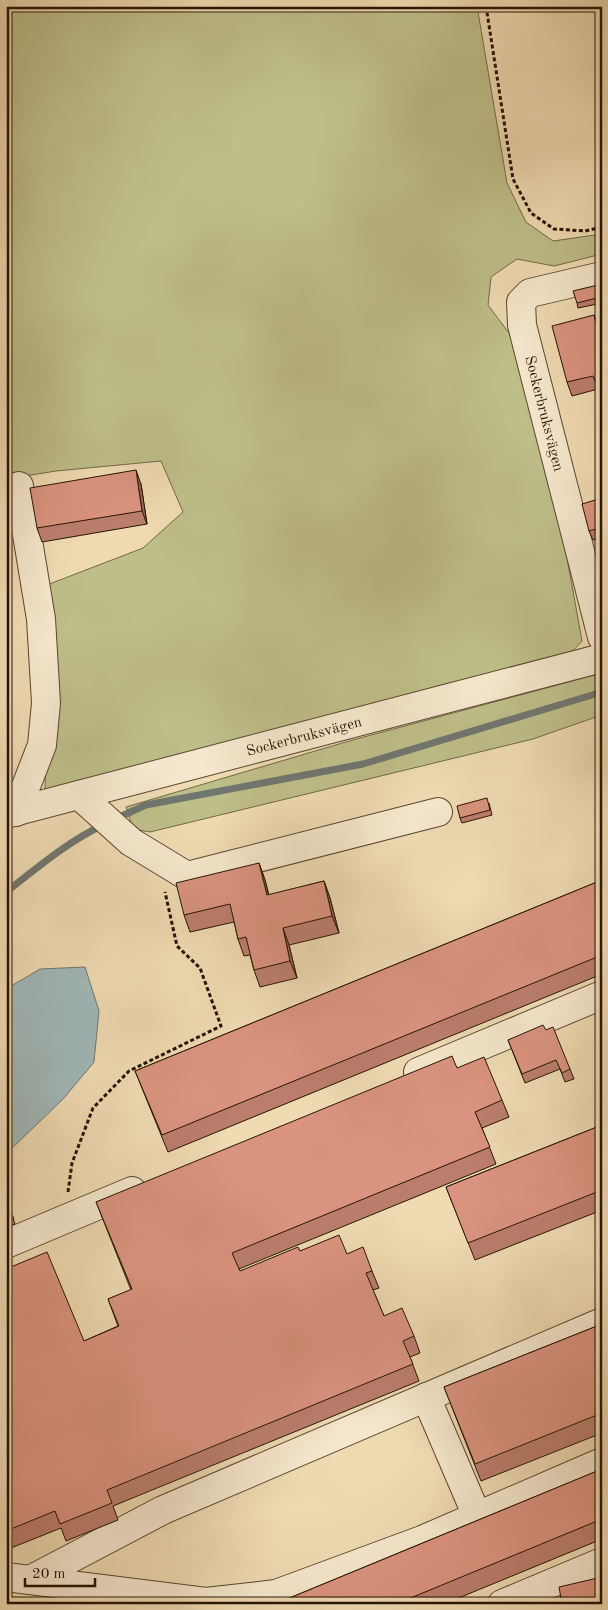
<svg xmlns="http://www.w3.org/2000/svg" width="608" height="1610" font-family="'Old Standard TT',serif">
<rect width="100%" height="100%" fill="#efdab2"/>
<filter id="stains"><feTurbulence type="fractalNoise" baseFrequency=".004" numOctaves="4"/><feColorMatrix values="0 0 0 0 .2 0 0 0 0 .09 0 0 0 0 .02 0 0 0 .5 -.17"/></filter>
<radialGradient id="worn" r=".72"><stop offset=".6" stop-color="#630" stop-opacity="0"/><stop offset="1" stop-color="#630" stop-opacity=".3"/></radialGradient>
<path fill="#bebe89" stroke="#726946" d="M6,6H477L507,183L526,222L553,241L602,234V254L554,266L517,259L491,277L488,305L512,337L558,508L582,641L571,653L434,687L104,783L45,793L46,744L26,593L143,548L183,512L161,461L56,471L6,479Z
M602,673V715L533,739L150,832L133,829L126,807L349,741Z"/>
<path fill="#a0b7b8" stroke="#707670" d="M85,967L99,1011L94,1062L64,1098L6,1154V989L40,969Z"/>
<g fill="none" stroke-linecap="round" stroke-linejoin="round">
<path stroke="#707670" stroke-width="7" d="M115,819L146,805L363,764L602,692
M6,892C37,868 67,842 103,825"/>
<g stroke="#59462f" stroke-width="30">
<g id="minor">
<path id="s1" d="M602,276L530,293L521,302L522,325L602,637"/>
<path d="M79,795L131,842L187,876L438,812"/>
<path d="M16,812L42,745L46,703L41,619L19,486"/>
<path id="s2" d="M6,814L602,658"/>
<path d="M418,1072L602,995"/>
<path d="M6,1244L132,1191"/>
<path d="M426,1397L477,1516"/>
<path d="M6,1577L206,1602L276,1594L422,1540L602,1462"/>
<path d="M30,1580L163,1510L602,1322"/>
<path d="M502,1604L602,1562"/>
</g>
</g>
<path stroke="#271403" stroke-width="3" stroke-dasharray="4 2.5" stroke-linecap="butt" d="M486,6L513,179L531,213L554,229L585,231L602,227
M68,1192L72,1163L93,1108L129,1071L221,1026L200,968L177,946L165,892"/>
<use href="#minor" stroke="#f5e7cd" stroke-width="28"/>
</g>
<path fill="#bb7e6d" stroke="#271403" d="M600,290L602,298V303L578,308L577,303Z
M594,315L602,341V394L600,395L598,389L572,396L567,382Z
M141,484L147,524L42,542L37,528Z
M602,498V538L593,540L589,531Z
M489,803L492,815L462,823L460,818Z
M259,863L265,880L269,895L324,881L330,898L339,933L289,945L297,978L260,987L254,970L250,955L244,956L238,939L234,922L190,932L184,915Z
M602,880V974L168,1152L135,1071Z
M546,1030L570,1069L574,1079L565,1082L560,1069L525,1083L508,1040Z
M457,1068L502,1100L509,1117L482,1128L496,1164L239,1269L240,1271L300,1251L347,1254L372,1271L379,1288L373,1290L384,1316L414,1336L420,1353L410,1357L419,1381L113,1506L118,1520L66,1541L61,1528L6,1550V1269L84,1341L118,1326L108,1299L131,1290L96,1202Z
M602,1125V1210L475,1260L446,1187Z
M10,1210L15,1224L6,1228V1212Z
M602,1324V1433L481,1481L444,1387Z
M602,1469V1539L444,1604H275Z"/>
<path fill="#996759" stroke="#271403" d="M594,315L599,329L602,341V346Z
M136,470L141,484L147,524L142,511Z
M259,863L265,880L273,912L267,895Z
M324,881L330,898L339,933L332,916Z
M283,928L289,945L297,978L290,961Z"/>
<path fill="#da937f" stroke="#271403" d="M598,285L601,297L577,303L573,291Z
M594,315L602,346V380L595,381L593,376L567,382L552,326Z
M136,470L142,511L37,528L30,488Z
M602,498V527L589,531L582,504Z
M487,798L490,810L460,818L457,806Z
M259,863L267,895L324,881L332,916L283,928L290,961L254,970L246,937L238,939L230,904L184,915L176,883Z
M602,880V955L162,1135L135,1071Z
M543,1025L546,1030L553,1027L570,1069L562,1073L556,1060L522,1074L508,1040Z
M452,1056L457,1068L484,1057L502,1100L475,1112L490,1147L232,1253L240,1271L298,1247L300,1251L339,1235L347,1254L363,1247L372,1271L366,1273L384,1316L402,1308L414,1336L403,1341L413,1364L107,1490L112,1503L60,1524L55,1511L6,1531V1269L47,1252L84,1341L119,1326L108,1299L132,1289L96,1202Z
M602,1125V1190L468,1243L446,1187Z
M10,1210L14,1219L6,1222V1212Z
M602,1324V1413L475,1464L444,1387Z
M602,1469V1519L396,1604H275Z
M602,1577V1604H562L559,1587Z"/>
<g text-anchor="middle" stroke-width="4.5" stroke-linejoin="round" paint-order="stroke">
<g font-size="15" fill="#271403" stroke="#f5e7cd">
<text dy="5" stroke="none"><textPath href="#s1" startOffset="201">Sockerbruksvägen</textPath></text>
<text dy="5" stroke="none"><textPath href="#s2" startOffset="308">Sockerbruksvägen</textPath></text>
</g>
</g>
<rect width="608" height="1610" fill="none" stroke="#efdab2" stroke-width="25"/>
<rect x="8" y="8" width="593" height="1595" fill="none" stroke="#271403" stroke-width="2.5"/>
<rect x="12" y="12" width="583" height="1585" fill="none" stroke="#271403"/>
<path d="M25 1578v8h70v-8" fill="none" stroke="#271403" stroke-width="2.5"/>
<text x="32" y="1578" font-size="15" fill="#271403" stroke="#f5e7cd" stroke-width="4" paint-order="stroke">20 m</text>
<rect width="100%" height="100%" filter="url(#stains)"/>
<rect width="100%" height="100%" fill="url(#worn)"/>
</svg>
